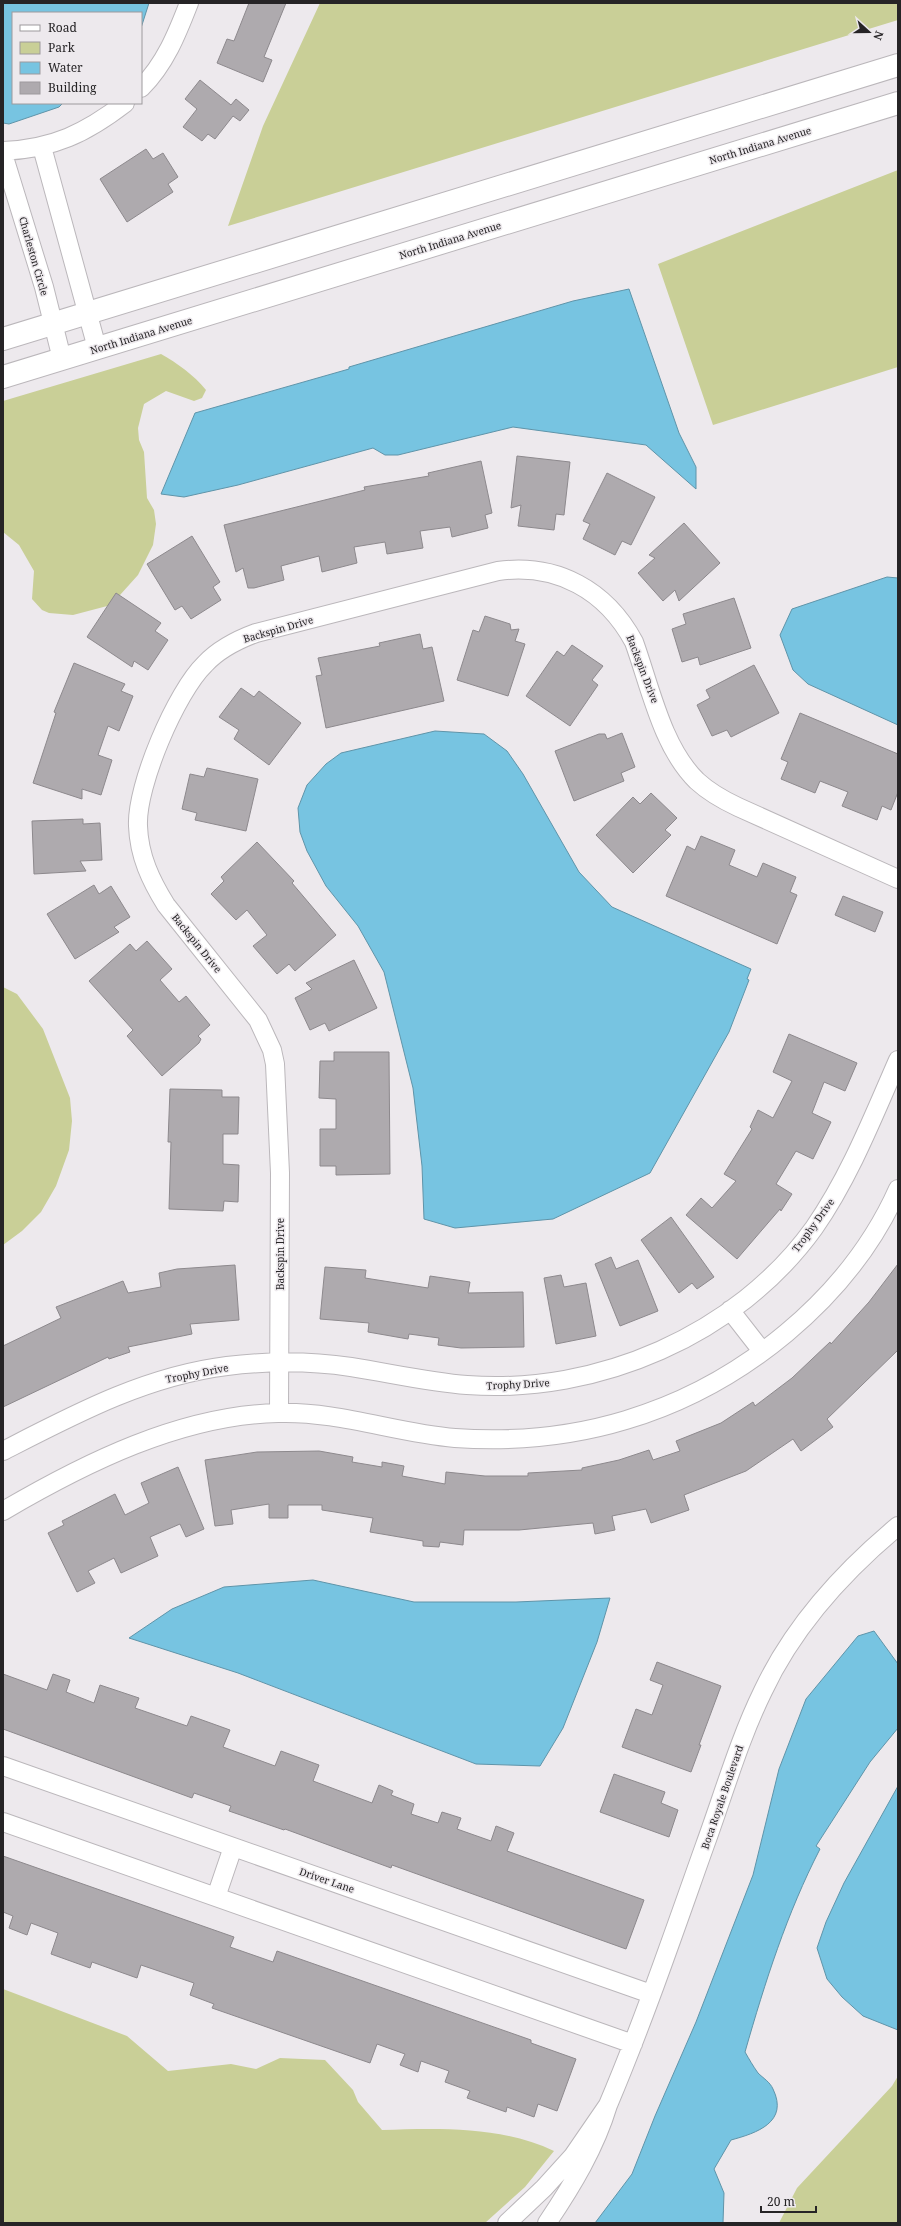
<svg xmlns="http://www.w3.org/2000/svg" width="901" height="2226" font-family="'Noto Serif',serif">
<rect width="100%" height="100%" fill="#ede9ed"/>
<path fill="#c9cf97" d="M320,3H898V20L228,226L263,126Z
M898,170V367L713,425L658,264Z
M161,354C177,363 194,375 206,390L202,398L194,401L166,391L144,404L138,428L139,440L144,452L147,498L154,510L156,524L153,545L138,575L111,605L73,615L49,613L42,610L32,599L34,571L19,545L3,532V401Z
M3,987L17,994L43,1029L70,1098L72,1121L69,1150L56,1186L41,1212L22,1231L3,1245Z
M3,1989L127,2036L168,2071L231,2064L256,2069L280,2058L325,2060L353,2090L358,2102L382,2130C439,2128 501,2126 554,2151L525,2187L485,2223H3Z
M898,2076V2223H779L797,2188L892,2086Z"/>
<path fill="#77c4e1" stroke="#5f94a9" d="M3,3H149L141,28V13H13V103H63L59,107L9,124L3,123Z
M629,289L679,433L696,467V489L646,445L513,427L398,455H385L373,448L238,485L184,497L161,494L195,413L349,369V367L573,301Z
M887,577L898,578V725L808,684L793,670L780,635L792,609Z
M435,731L484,734L507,751L523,774L579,872L612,907L751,969L747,979L749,980L729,1032L650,1173L553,1219L455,1228L424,1219L422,1166L413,1088L384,972L358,926L326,886L307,851L300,832L298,808L307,785L326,764L341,753Z
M313,1580L414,1602H516L610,1598L597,1642L563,1728L540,1766L476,1764L238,1673L129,1638L172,1609L224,1587Z
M874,1631L898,1664V1728L870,1762L816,1846L820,1849C787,1913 765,1982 745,2052C749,2059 753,2066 758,2073C763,2078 770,2082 773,2089C789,2122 757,2133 731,2140L714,2169L724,2193L723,2223H595L632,2174L655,2116L696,2022L753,1875L779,1769L806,1699L858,1636Z
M898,1786V2030L863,2016L842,1997L827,1979L817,1948L826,1922L844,1883Z"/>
<path fill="#aeaaae" stroke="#8d898d" d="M249,3H286L264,57L272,60L263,82L217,63L227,39L234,41Z
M200,80L231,105L236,99L249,110L240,121L233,116L215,139L208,134L202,141L183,127L197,109L185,99Z
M146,149L153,159L163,153L178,177L168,184L173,192L127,222L100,179Z
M517,456L570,462L564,515L556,514L554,530L518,526L521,505L511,508Z
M481,461L492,513L485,515L488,528L452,537L450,527L420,531L423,548L387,554L385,542L354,547L357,563L322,572L319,556L281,566L284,580L254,588H248L243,568L236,572L224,525L365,490L364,487L429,476L428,473Z
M607,473L655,497L631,545L622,541L615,555L583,539L590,524L583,521Z
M684,523L720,563L679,601L675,590L663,601L638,573L655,558L649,555Z
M192,536L220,582L213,587L221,600L191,619L182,606L175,610L147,564Z
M116,593L161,623L155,631L168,640L148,670L134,661L132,667L87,637Z
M734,598L751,648L700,665L698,657L682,662L672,629L686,624L683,614Z
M485,616L510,624L511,630L519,629L515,641L525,644L508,696L457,680L473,630L479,632Z
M420,634L423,649L432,647L444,701L326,728L316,676L322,675L318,658L380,646L379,643Z
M572,645L603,666L592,680L598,685L570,726L526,696L557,651L564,656Z
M74,663L125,684L121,691L133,696L119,731L108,726L98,755L112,760L101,795L82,789V799L33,783L56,713L54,712Z
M754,665L779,713L731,737L727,730L712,736L697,705L710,698L706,690Z
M241,688L254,697L259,691L301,723L269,765L234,739L239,730L219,717Z
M800,713L898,754V792L891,810L882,806L877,820L842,806L848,792L820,781L815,793L781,779L788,762L781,759Z
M622,733L635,767L621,773L624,781L574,801L555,751L599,734H605L607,739Z
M207,768L258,779L246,831L195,820L197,813L182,809L190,774L204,777Z
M651,793L677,818L665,830L671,835L633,873L596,835L633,797L640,804Z
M83,819V824L100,823L102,860L80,861L86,871L34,874L32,821Z
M701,836L735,850L729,865L757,877L763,863L796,877L790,892L797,895L777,944L666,896L687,846L695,850Z
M257,842L294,881L292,883L336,935L295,971L289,964L277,974L253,946L267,935L247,910L236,920L211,894L224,881L221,877Z
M94,885L99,894L111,886L130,917L114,927L119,932L75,959L47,914Z
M843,896L883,912L875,932L835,915Z
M147,941L172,969L160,980L179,1002L186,996L210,1025L198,1036L201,1039L199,1043L162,1076L127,1036L133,1030L89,981L130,944L136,951Z
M354,960L377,1008L329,1031L325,1023L310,1030L295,998L312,989L306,983Z
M789,1034L857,1063L845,1091L824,1082L812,1113L831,1122L813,1159L796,1151L776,1184L792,1194L781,1211L780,1209L737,1259L686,1215L701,1198L712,1208L736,1181L724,1174L752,1129L750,1127L758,1110L773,1118L792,1081L773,1072Z
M334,1052H389L390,1174L336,1175V1166H320V1129H336V1099L319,1098L320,1061H334Z
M170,1089L222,1090V1097H239L238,1134H223V1164L239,1165L238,1202L224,1201L223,1211L169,1209L171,1142H168Z
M671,1217L714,1277L697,1289L692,1283L679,1293L641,1240Z
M611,1257L616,1269L638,1260L658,1311L620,1326L595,1264Z
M898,1264V1350L827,1419L833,1427L801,1451L793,1439L746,1471L684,1495L689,1510L651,1523L646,1509L612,1516L615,1530L595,1534L593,1523L519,1530H464L463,1545L440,1542L439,1547L423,1546V1541L370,1532L373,1518L322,1510V1505H288V1518H269V1504L231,1510L233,1524L215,1526L205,1460L257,1452L319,1451L353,1457L352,1462L382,1467V1462L404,1466L402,1476L445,1484L446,1472L485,1476H528V1473L582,1470V1468L619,1460L649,1450L653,1460L680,1451L676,1441L721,1423L753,1402L755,1406L792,1378L830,1342L831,1344L869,1302Z
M235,1265L239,1320L190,1324L192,1334L128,1347L130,1352L109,1359L108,1357L3,1407V1346L61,1318L56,1307L123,1281L128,1293L161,1287L159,1273L177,1269Z
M325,1267L366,1270L365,1278L428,1288L430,1276L470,1282L468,1293L523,1292L524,1347L461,1348L438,1345L439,1338L409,1334L408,1339L368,1332L369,1323L320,1319Z
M561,1275L564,1287L586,1283L596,1336L556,1344L544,1278Z
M178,1467L204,1529L186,1537L180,1524L150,1537L158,1556L121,1573L114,1558L88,1571L95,1583L77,1592L48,1533L64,1525L62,1521L115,1494L125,1515L149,1503L141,1483Z
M657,1662L721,1686L699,1745H701L691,1772L622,1747L636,1709L652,1715L663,1685L650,1680Z
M3,1674L47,1690L53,1674L70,1680L66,1692L94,1703L100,1685L139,1698L135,1708L187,1726L191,1716L230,1730L223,1747L275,1766L281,1751L319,1765L313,1781L372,1803L379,1785L393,1791L391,1795L414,1804L411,1814L438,1823L442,1812L461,1818L457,1829L491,1841L496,1826L514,1833L507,1851L644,1900L626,1949L392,1865L391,1868L285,1829L284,1830L229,1811L231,1806L194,1793L192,1798L3,1729Z
M614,1774L665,1792L661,1803L678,1810L669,1837L600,1812Z
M3,1856L234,1937L230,1947L273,1962L277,1951L531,2040V2043L576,2059L557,2111L538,2104L534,2117L507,2107L506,2112L467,2098L470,2091L445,2082L449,2071L421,2061L418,2072L400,2065L405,2054L377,2044L370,2063L212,2008L214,2004L190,1995L194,1983L141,1965L137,1978L92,1962L90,1968L51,1954L58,1933L31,1923L27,1935L9,1928L13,1916L3,1912Z"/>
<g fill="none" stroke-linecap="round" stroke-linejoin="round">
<g stroke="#bbb7bb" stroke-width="20">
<path id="street" d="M141,88C165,64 177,34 189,3
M42,147L97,348
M3,151C53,149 86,133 125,103
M3,154L44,287L62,359
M730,1310L762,1351
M279,1413L280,1173L275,1064L272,1050L258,1020L166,905C151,881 139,856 138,826C136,786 176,692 205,664C219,649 237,640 256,633L498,571C557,563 606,590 634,642C650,686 662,747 697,781C709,792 723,800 738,807L898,879
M3,1451C75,1414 146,1376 227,1366C268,1361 310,1361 351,1367C390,1373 428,1382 467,1385C597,1395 737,1335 814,1228C850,1176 873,1117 898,1060
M3,1511C85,1463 181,1415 278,1413C338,1411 396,1433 455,1438C513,1442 570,1437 626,1420C740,1386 849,1299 898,1189
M3,1766L651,1994
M3,1822L633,2044
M216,1897L233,1847
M608,2105C644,2020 674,1932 705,1845C724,1793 739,1740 763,1691C793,1627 844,1571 898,1526
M507,2223L544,2188L573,2156L608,2105C595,2148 572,2186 547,2223"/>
</g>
<g stroke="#bbb7bb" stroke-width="24">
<path id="primary" d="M3,339L898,65
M3,377L898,103"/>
</g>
<use href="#street" stroke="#fff" stroke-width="18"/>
<use href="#primary" stroke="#fff" stroke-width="22"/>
</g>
<g text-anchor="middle" stroke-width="3" stroke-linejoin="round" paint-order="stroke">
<g font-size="10" fill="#262426" stroke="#ede9ed">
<text transform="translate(760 145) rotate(-17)" y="4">North Indiana Avenue</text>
<text transform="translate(450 240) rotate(-17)" y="4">North Indiana Avenue</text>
<text transform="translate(34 256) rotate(74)" y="4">Charleston Circle</text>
<text transform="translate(141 335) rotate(-17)" y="4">North Indiana Avenue</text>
<text transform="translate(278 629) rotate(-16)" y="4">Backspin Drive</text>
<text transform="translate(643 669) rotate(69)" y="4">Backspin Drive</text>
<text transform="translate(197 943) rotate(51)" y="4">Backspin Drive</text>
<text transform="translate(813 1225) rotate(-54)" y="4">Trophy Drive</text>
<text transform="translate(280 1254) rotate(-90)" y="4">Backspin Drive</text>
<text transform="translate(197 1373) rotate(-11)" y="4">Trophy Drive</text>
<text transform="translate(518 1384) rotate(-3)" y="4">Trophy Drive</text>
<text transform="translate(722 1797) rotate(-71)" y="4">Boca Royale Boulevard</text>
<text transform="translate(327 1880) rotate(19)" y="4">Driver Lane</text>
</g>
</g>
<rect width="901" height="2226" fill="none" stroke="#262426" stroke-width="8"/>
<rect x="12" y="12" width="130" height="92" fill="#ede9ed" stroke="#9d9a9d"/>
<rect x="20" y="25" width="20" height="6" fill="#ffffff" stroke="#9d9a9d"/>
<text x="48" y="32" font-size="12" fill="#262426">Road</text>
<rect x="20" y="42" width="20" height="12" fill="#c9cf97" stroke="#9d9a9d"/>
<text x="48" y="52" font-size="12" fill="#262426">Park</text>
<rect x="20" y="62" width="20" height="12" fill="#77c4e1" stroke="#9d9a9d"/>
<text x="48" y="72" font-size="12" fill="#262426">Water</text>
<rect x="20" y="82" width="20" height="12" fill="#aeaaae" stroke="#9d9a9d"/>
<text x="48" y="92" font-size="12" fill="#262426">Building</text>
<g transform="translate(869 32) rotate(111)" stroke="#ede9ed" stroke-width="3" paint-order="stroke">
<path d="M0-3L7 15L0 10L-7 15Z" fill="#262426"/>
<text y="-6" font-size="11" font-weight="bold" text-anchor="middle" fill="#262426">N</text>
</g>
<path d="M761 2206v6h55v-6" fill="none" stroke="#262426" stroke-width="2"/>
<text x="767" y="2206" font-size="12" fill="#262426" stroke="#ede9ed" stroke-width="3" paint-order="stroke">20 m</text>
</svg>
